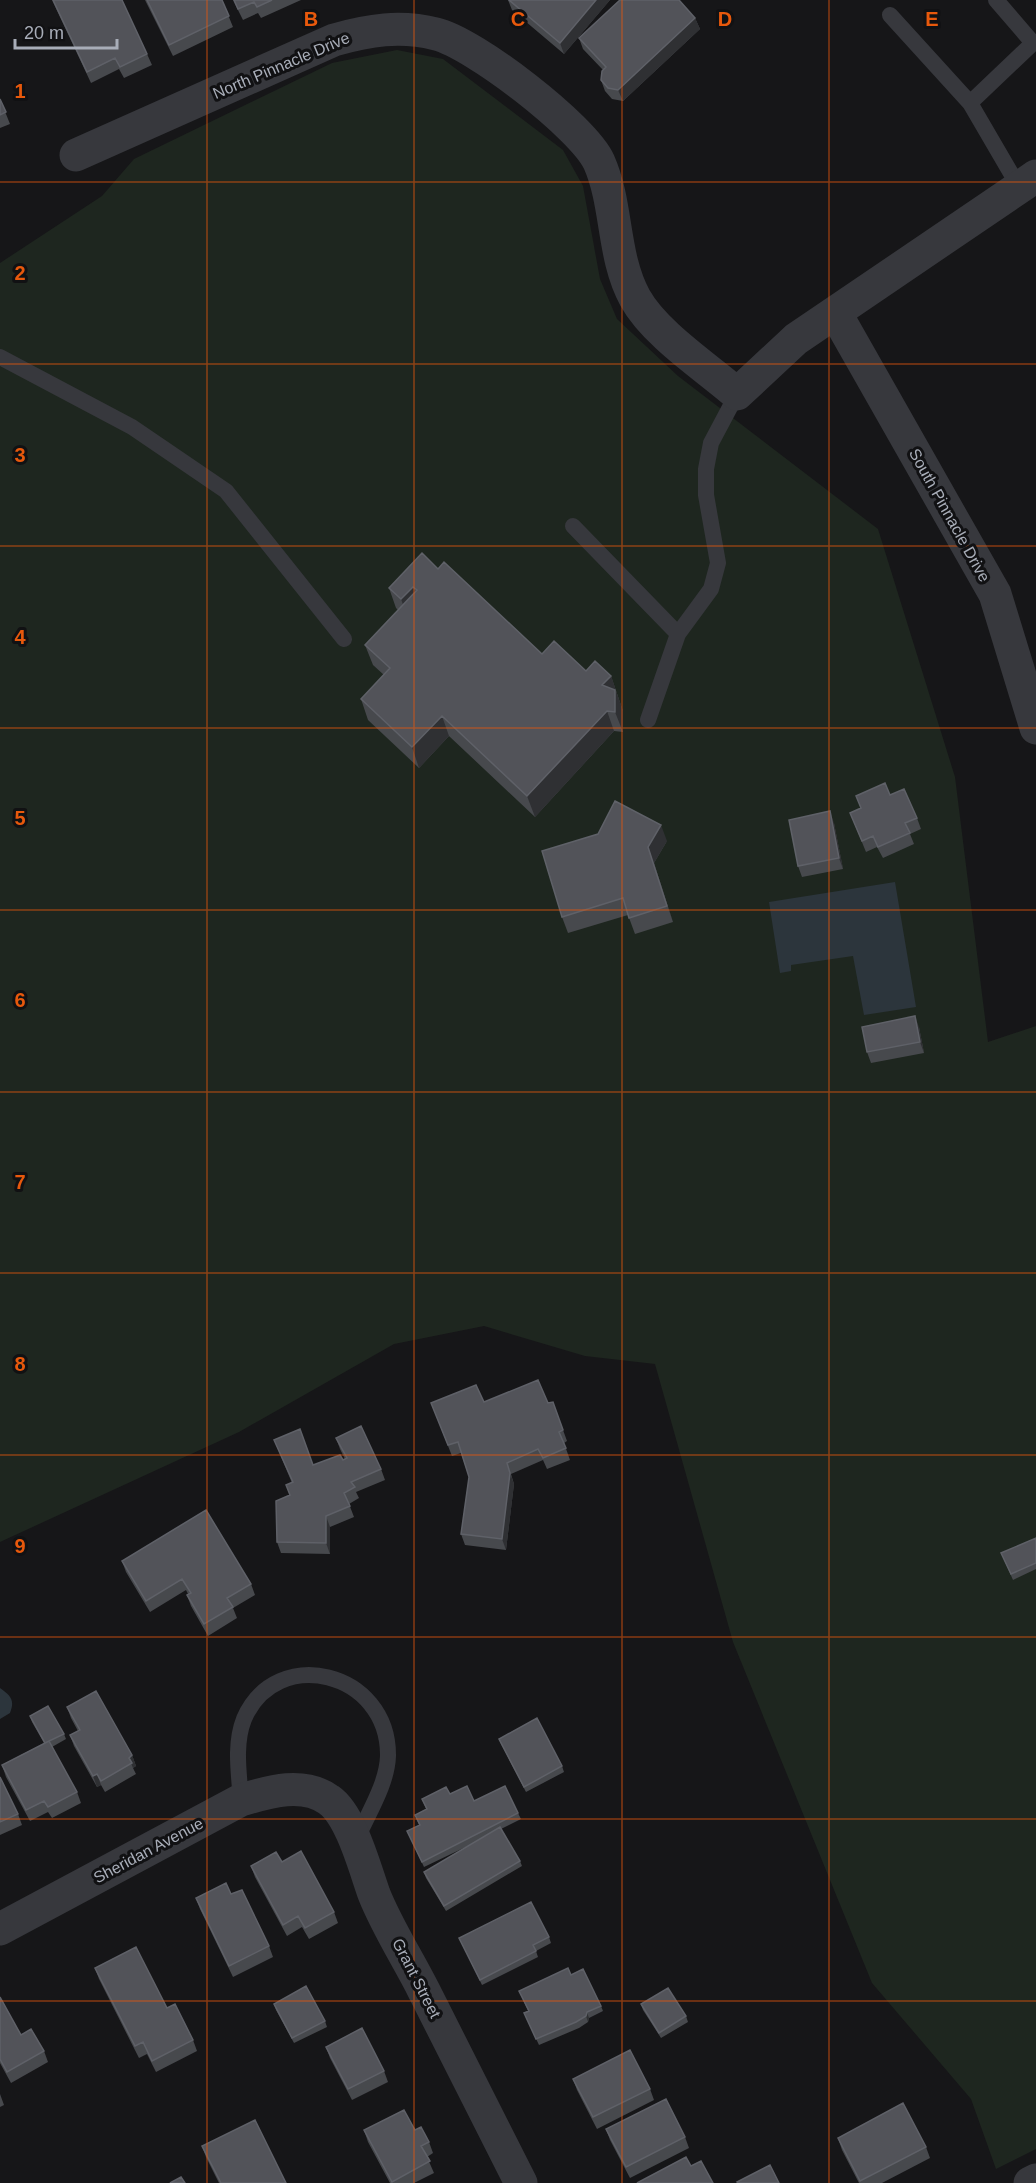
<svg xmlns="http://www.w3.org/2000/svg" width="1036" height="2183" font-family="Arial,sans-serif">
<rect width="100%" height="100%" fill="#161618"/>
<path fill="#1e261f" d="M397,50L443,59L563,150L583,186L600,279L617,319L678,376L878,529L955,777L988,1042L1036,1026V2149L996,2169L971,2099L872,1983L733,1642L655,1364L585,1356L484,1326L394,1344L239,1432L0,1542V263L102,196L134,159L332,63Z"/>
<path fill="#2c353c" d="M895,882L916,1007L864,1015L853,956L791,965V971L780,973L769,902Z
M0,1688C11,1696 15,1700 10,1713L0,1719Z"/>
<g fill="none" stroke-linecap="round" stroke-linejoin="round">
<path stroke="#37383d" stroke-width="16" d="M996,0L1033,43L970,103L1019,187
M890,15L970,103
M0,357L132,427L226,491L344,639
M573,526L678,634
M648,720L678,634L711,589L718,563L706,495V469L711,443L737,394
M241,1800C239,1774 234,1744 244,1719C276,1644 389,1671 388,1756C387,1785 367,1815 356,1841"/>
<path stroke="#37383d" stroke-width="33" d="M76,155L334,40C369,30 400,25 436,34C474,43 583,127 599,162C618,205 612,256 635,298C655,334 706,367 737,394L796,339L1036,176
M836,314L995,594L1036,728
M0,1929L241,1800C268,1792 303,1781 329,1800C351,1815 365,1869 374,1894C387,1927 408,1959 424,1991C457,2055 489,2119 521,2183
M1030,2183L1036,2180"/>
</g>
<path fill="#47494d" d="M52,0H122L147,54L152,65L124,78L119,69L91,83Z
M145,0H222L233,27L173,56Z
M233,0H301L261,18L258,13L243,20Z
M508,0H610L564,54L512,10Z
M695,18L700,29L623,101L612,99L605,91L601,80L603,70L583,49L579,38Z
M0,99L10,124L0,128Z
M438,569L542,654L586,671L611,676L623,711V732L614,731L535,817L449,736L419,768L368,720L361,699L384,675L373,665L365,645L398,610L396,608L389,588Z
M890,795L917,818L921,829L910,834L914,844L883,858L877,847L866,852L850,813L861,808L856,796Z
M834,823L843,869L802,877L798,866Z
M667,841L654,863L673,922L635,934L628,915L568,933L562,917Z
M919,1027L924,1053L871,1063L867,1052Z
M484,1402L548,1403L563,1430L567,1441L564,1443L570,1460L547,1469L543,1460L511,1474L514,1484L506,1550L465,1545L461,1534L469,1477L461,1453L452,1456L431,1403Z
M336,1438L381,1469L385,1480L356,1492L359,1498L349,1504L354,1517L330,1527V1554L281,1553L277,1542L290,1495L292,1483L274,1440L313,1465L345,1459L340,1449Z
M1036,1538V1569L1013,1580L1001,1553Z
M122,1561L251,1584L255,1595L233,1608L237,1618L208,1636L191,1606L187,1595L188,1594L186,1590L150,1612L126,1572Z
M67,1707L132,1755L136,1766L133,1768L136,1774L105,1792L101,1785L97,1787L74,1746L70,1735L78,1731L71,1718Z
M30,1716L64,1734L66,1739L52,1747L77,1792L81,1803L52,1818L48,1812L30,1821L6,1777L2,1765L44,1743L32,1722Z
M499,1739L562,1766L564,1772L526,1792L501,1744Z
M0,1777L18,1814L22,1825L0,1835Z
M450,1794L518,1813L521,1819L501,1829L520,1861L522,1866L446,1911L426,1878L424,1872L474,1843L424,1867L407,1831L419,1825L415,1815L426,1809L422,1799Z
M282,1862L334,1912L338,1923L309,1939L302,1927L287,1936L255,1877L251,1866Z
M196,1898L269,1946L273,1957L233,1977L200,1909Z
M549,1937L551,1943L536,1951L538,1957L482,1985L459,1938Z
M95,1968L167,2008L193,2040L197,2051L156,2072L147,2054L139,2058L99,1979Z
M571,1975L601,2006L603,2011L589,2018L588,2022L579,2028L539,2045L524,2013L528,2011L519,1991Z
M0,1997L21,2035L44,2051L48,2062L11,2083L0,2063Z
M274,2004L325,2021L327,2027L294,2043L276,2010Z
M641,2004L686,2016L688,2022L661,2038L643,2010Z
M326,2047L384,2071L388,2082L352,2100L330,2058Z
M573,2079L650,2089L654,2100L597,2129L577,2090Z
M0,2094L4,2105L0,2107Z
M606,2129L685,2137L689,2148L630,2178L610,2140Z
M364,2130H415L429,2142L433,2153L427,2157L434,2173L414,2183H390L368,2142Z
M838,2138L926,2147L930,2158L882,2183H859L842,2150Z
M202,2146L286,2183H219L206,2157Z"/>
<path fill="#2f3033" d="M596,0H610L564,54L560,43Z
M695,18L700,29L623,101L618,90Z
M413,587L421,607L408,619L401,599Z
M611,676L623,711V732L615,712L602,685Z
M607,711L614,731L535,817L527,796Z
M442,716L449,736L419,768L412,747Z
M830,811L834,823L843,869L839,858Z
M661,825L667,841L654,863L673,922L648,847Z
M915,1016L919,1027L924,1053L920,1042Z
M510,1473L514,1484L506,1550L502,1539Z
M326,1516L330,1527V1554L326,1543Z
M132,1755L136,1766L133,1768L129,1758Z
M97,1774L101,1785L97,1787L93,1776Z
M587,2012L589,2018L588,2022L586,2016Z"/>
<path fill="#525359" stroke="#5f6168" stroke-width="1.5" d="M53,0H122L147,54L120,67L115,58L87,72Z
M147,0H222L229,16L169,45Z
M234,0H272L257,7L254,2L238,9Z
M509,0H596L560,43Z
M620,0H679L695,18L618,90L608,88L601,80L602,71L606,67L579,38Z
M0,99L6,112L0,115Z
M422,553L438,569L444,562L542,654L554,641L586,671L595,661L611,676L602,685L615,690V712L607,711L527,796L442,716L412,747L361,699L390,668L365,645L417,590L413,587L401,599L389,588Z
M885,783L890,795L904,789L917,818L905,823L910,833L878,847L873,836L862,841L850,813L861,808L856,796Z
M615,801L661,825L648,847L667,906L629,918L623,898L562,917L542,851L598,834Z
M830,811L839,858L798,866L789,820Z
M915,1016L920,1042L867,1052L862,1027Z
M538,1380L548,1403L553,1402L563,1430L559,1432L566,1448L543,1458L538,1449L507,1463L510,1473L502,1539L461,1534L469,1477L458,1442L448,1445L431,1403L476,1385L484,1402Z
M361,1426L381,1469L351,1482L355,1487L344,1493L350,1506L326,1516V1543L277,1542L276,1501L290,1495L286,1485L293,1482L274,1440L300,1429L313,1465L340,1455L343,1460L347,1458L336,1438Z
M206,1510L251,1584L227,1598L233,1607L204,1624L187,1595L191,1593L182,1579L146,1601L122,1561Z
M1036,1538V1563L1011,1574L1001,1553Z
M96,1691L132,1755L129,1758L132,1763L101,1781L97,1774L93,1776L70,1735L80,1730L67,1707Z
M48,1706L64,1734L45,1743L30,1716Z
M537,1718L562,1766L524,1787L499,1739Z
M49,1741L77,1792L48,1807L44,1801L26,1810L2,1765Z
M0,1777L18,1814L0,1822Z
M467,1786L474,1801L505,1786L518,1813L422,1862L407,1831L420,1825L415,1815L427,1809L422,1799L446,1787L450,1794Z
M500,1827L520,1861L444,1906L424,1872Z
M301,1851L334,1912L305,1928L298,1916L283,1925L251,1866L276,1852L282,1862Z
M226,1883L231,1894L242,1890L269,1946L229,1966L196,1898Z
M531,1902L549,1937L533,1945L536,1951L480,1980L459,1938Z
M136,1947L167,2008L175,2004L193,2040L152,2061L143,2042L135,2046L95,1968Z
M568,1968L571,1975L583,1969L601,2006L587,2012L586,2016L576,2022L536,2039L524,2013L529,2011L519,1991Z
M306,1986L325,2021L292,2038L274,2004Z
M668,1988L686,2016L659,2033L641,2004Z
M0,1997L21,2035L31,2029L44,2051L7,2072L0,2059Z
M362,2028L384,2071L348,2089L326,2047Z
M630,2050L650,2089L593,2117L573,2079Z
M666,2099L685,2137L626,2167L606,2129Z
M903,2103L926,2147L860,2181L838,2138Z
M404,2110L415,2130L421,2127L429,2142L421,2146L430,2161L392,2182L364,2130Z
M255,2120L286,2183H221L202,2146Z
M686,2157L691,2166L701,2161L713,2183H637Z
M770,2165L779,2183H738L737,2182Z
M181,2177L185,2183H170Z"/>
<path fill="none" stroke="#e8590c" stroke-width="1.5" stroke-opacity="0.55" d="M207,0V2183M414,0V2183M622,0V2183M829,0V2183M0,182H1036M0,364H1036M0,546H1036M0,728H1036M0,910H1036M0,1092H1036M0,1273H1036M0,1455H1036M0,1637H1036M0,1819H1036M0,2001H1036"/>
<g text-anchor="middle" stroke-width="6" stroke-linejoin="round" paint-order="stroke">
<g font-size="16" fill="#a8adb8" stroke="#111113">
<text transform="translate(281 65) rotate(-23)" y="6">North Pinnacle Drive</text>
<text transform="translate(950 515) rotate(61)" y="6">South Pinnacle Drive</text>
<text transform="translate(148 1850) rotate(-28)" y="6">Sheridan Avenue</text>
<text transform="translate(417 1978) rotate(63)" y="6">Grant Street</text>
</g>
</g>
<g font-size="20" text-anchor="middle" font-weight="bold" fill="#e8590c" stroke="#111113" stroke-width="6" stroke-linejoin="round" paint-order="stroke">
<text x="311" y="26">B</text>
<text x="518" y="26">C</text>
<text x="725" y="26">D</text>
<text x="932" y="26">E</text>
<text x="20" y="98">1</text>
<text x="20" y="280">2</text>
<text x="20" y="462">3</text>
<text x="20" y="644">4</text>
<text x="20" y="825">5</text>
<text x="20" y="1007">6</text>
<text x="20" y="1189">7</text>
<text x="20" y="1371">8</text>
<text x="20" y="1553">9</text>
</g>
<path d="M15 39v9h102v-9" fill="none" stroke="#a8adb8" stroke-width="3"/>
<text x="24" y="39" font-size="18" fill="#a8adb8" stroke="#111113" stroke-width="4.5" paint-order="stroke">20 m</text>
</svg>
